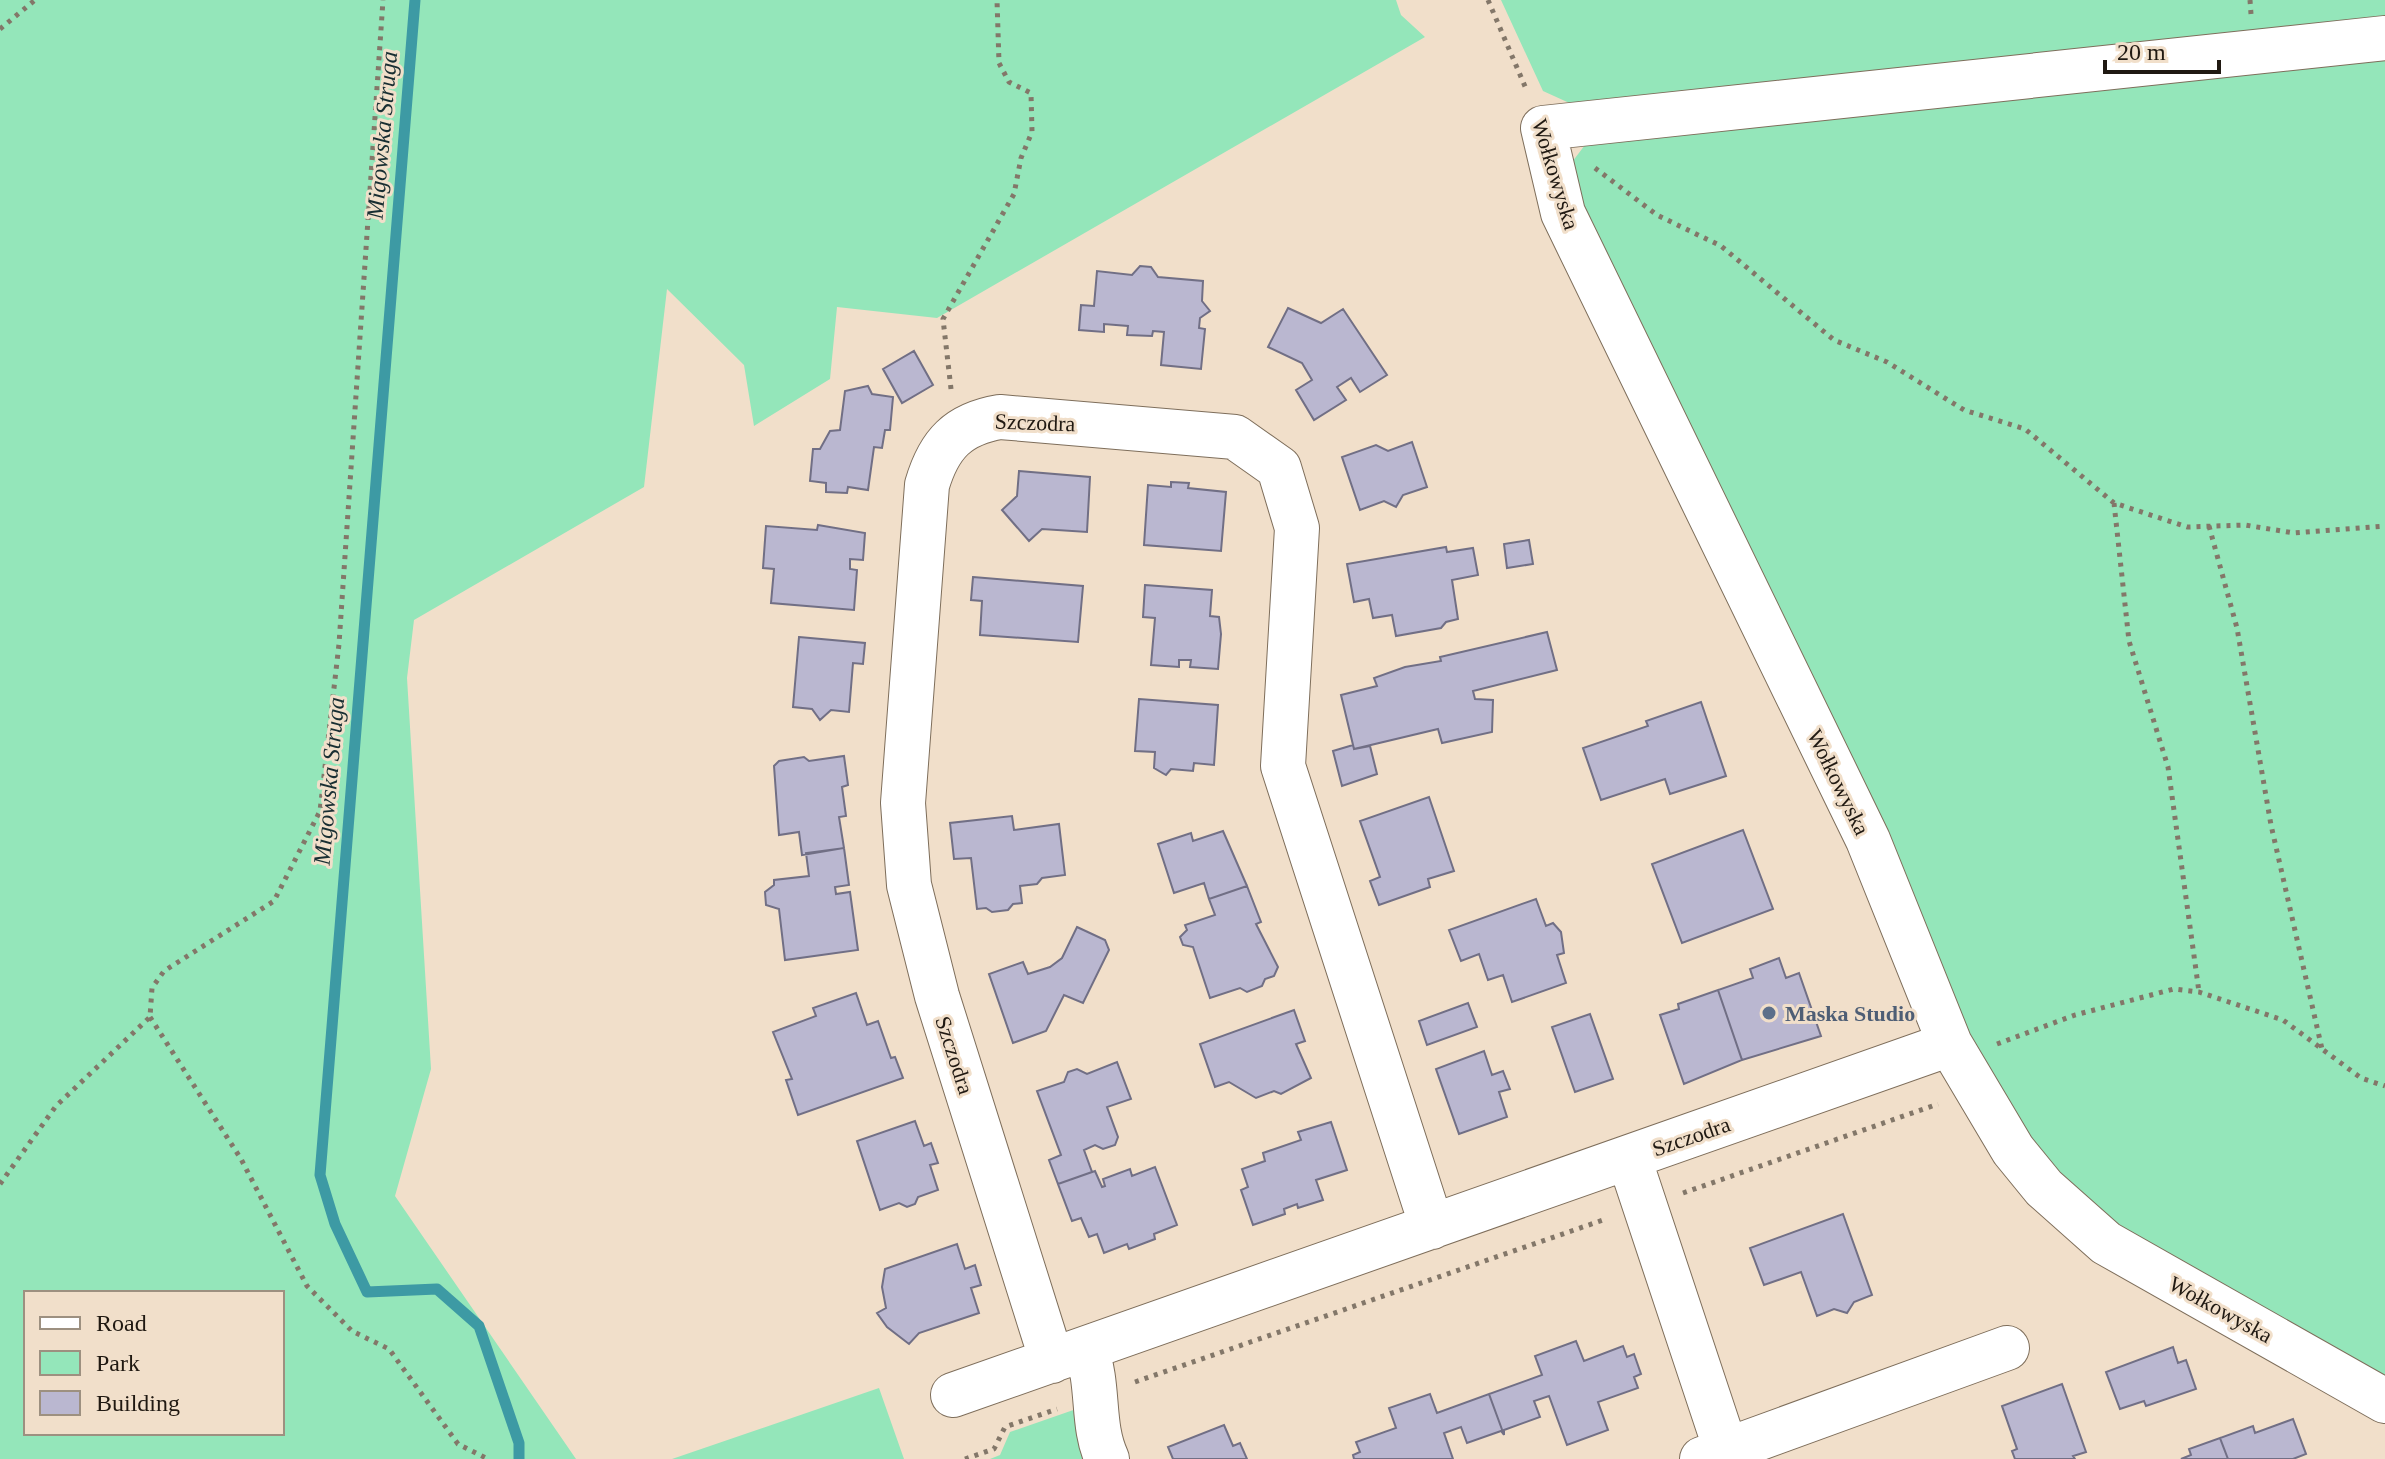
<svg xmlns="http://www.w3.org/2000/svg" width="2385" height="1459" font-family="Georgia,serif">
<rect width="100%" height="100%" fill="#f1dfca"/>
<path fill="#94e6ba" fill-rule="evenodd" d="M0,0H1396L1401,15L1425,37L937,318L837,307L830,379L754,426L744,365L667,289L644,487L414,620L407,678L431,1069L395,1196L576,1459H0ZM26,1293H282V1433H26Z
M1501,0H2385V24L1576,106L1543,91Z
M2385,49V1378L2138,1241L2085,1204L2036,1152L1957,1031L1576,193L1569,166L1585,145Z
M879,1388L904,1459H672Z
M1082,1407L1090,1459H990L1000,1455L1010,1432Z"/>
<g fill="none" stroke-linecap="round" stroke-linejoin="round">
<path stroke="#3d9aa4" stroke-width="11" d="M415,0L320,1175L335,1224L367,1292L437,1289L479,1326L519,1443V1459"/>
</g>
<path fill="#bab7d0" stroke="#716f85" stroke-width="2" d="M1140,266L1151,267L1158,277L1203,281L1202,301L1210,311L1200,318L1199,328L1205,329L1201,369L1161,365L1164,332L1153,331L1152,336L1127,335L1128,326L1104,324V332L1079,330L1081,305L1094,306L1097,271L1132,275Z
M1288,308L1321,323L1343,309L1387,375L1360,392L1351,378L1337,387L1346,400L1314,420L1296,390L1312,380L1302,363L1268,347Z
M914,351L933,385L902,403L883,369Z
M868,386L872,394L893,397L890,430H885L882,448L874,447L868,490L848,487L847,493L826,492V483L810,481L813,449H820L830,431L840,430L845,391Z
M1412,442L1427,487L1403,495L1396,507L1384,501L1360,510L1342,457L1376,445L1388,451Z
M1019,471L1090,477L1087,532L1042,529L1029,541L1002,510L1017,496Z
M1171,482L1189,483L1188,488L1226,492L1221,551L1144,545L1148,485L1171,487Z
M818,525L865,533L863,560L850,559V569L857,570L854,610L771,603L774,569L763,568L766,526L817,530Z
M1529,540L1533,564L1507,568L1504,544Z
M1446,547L1447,552L1473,548L1478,575L1452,580L1458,619L1446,622L1441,628L1396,636L1392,615L1373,618L1369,599L1354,602L1347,564Z
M973,577L1083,586L1078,642L980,635L982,601L971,600Z
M1145,585L1212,590L1210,616L1219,617L1221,634L1218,669L1190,667L1191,660H1179V667L1151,665L1155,618L1143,617Z
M1547,632L1557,670L1473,691L1475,699L1493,700L1492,732L1442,743L1438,729L1354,749L1341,695L1377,686L1374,678L1405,667L1441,661L1440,657Z
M799,637L865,643L863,664L853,663L849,712L831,710L820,720L812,709L793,707Z
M1139,699L1218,705L1214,765L1194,763L1193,771L1171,769L1166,775L1154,768L1155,752L1135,751Z
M1701,702L1726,776L1670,794L1665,779L1601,800L1583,748L1648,726L1646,721Z
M1353,745L1354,749L1370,746L1377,774L1342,786L1333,751Z
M844,756L848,785L842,787L846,816L839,817L844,848L802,855L799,832L779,835L774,766L779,761L804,757L809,761Z
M1429,797L1454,871L1428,879L1430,887L1379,905L1370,881L1380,877L1360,821Z
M1012,816L1014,830L1059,824L1065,875L1042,878L1037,884L1020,886L1022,903L1013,904L1008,910L992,912L986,908L977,909L971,858L954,859L950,823Z
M1743,830L1773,909L1682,943L1652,864Z
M1223,831L1247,886L1209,899L1204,883L1174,893L1158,844L1191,833L1193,841Z
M844,848L849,885L835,887L836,894L850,892L858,950L785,960L779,909L766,905L765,892L774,885V880L809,876L806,853Z
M1247,886L1261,922L1256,924L1278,967L1274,976L1265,979L1262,986L1247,992L1240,988L1210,998L1193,947L1183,945L1180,937L1187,930L1185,925L1215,915L1209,899Z
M1536,899L1546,926L1553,923L1561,932L1564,953L1557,955L1566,983L1512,1002L1503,975L1488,980L1479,954L1461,961L1449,930Z
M1077,927L1105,940L1109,950L1083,1003L1064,995L1046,1031L1013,1043L989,974L1023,962L1028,974L1050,967L1062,958Z
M1779,958L1786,978L1799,973L1821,1036L1742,1060L1718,990L1753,978L1750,969Z
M1718,990L1742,1060L1684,1084L1660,1015L1679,1009L1678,1004Z
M856,993L867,1025L878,1021L891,1058L895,1057L903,1078L798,1115L786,1080L792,1079L773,1032L816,1016L813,1008Z
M1468,1003L1477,1027L1427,1045L1419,1021Z
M1294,1010L1305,1041L1296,1044L1311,1078L1281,1094L1274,1091L1256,1098L1229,1082L1215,1087L1200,1044Z
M1590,1014L1613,1079L1575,1092L1552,1027Z
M1484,1051L1492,1075L1503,1071L1510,1089L1499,1092L1507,1117L1459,1134L1436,1069Z
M1117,1062L1131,1099L1107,1107L1118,1137L1115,1145L1103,1149L1095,1145L1084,1150L1092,1172L1058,1184L1049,1160L1061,1155L1037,1091L1064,1082L1068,1072L1077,1069L1087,1074Z
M915,1121L924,1146L931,1143L938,1163L930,1165L938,1190L918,1197L915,1204L907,1207L899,1203L880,1210L857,1141Z
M1331,1122L1347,1170L1316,1180L1323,1200L1298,1208L1297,1204L1284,1209L1285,1214L1253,1225L1241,1190L1248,1187L1242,1169L1265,1161L1263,1153L1301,1140L1298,1132Z
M1155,1167L1177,1225L1154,1234L1155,1239L1129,1249L1127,1244L1104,1253L1097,1234L1089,1237L1081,1218L1072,1221L1058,1184L1095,1171L1102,1187L1105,1186L1103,1179L1130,1169L1132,1176Z
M1843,1214L1872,1295L1854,1302L1847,1313L1834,1309L1817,1316L1801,1272L1764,1285L1750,1248Z
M957,1244L965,1269L975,1265L981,1285L971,1288L979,1313L919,1333L909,1344L887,1327L877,1313L886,1308L882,1287L885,1269Z
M1576,1341L1584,1361L1623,1346L1627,1357L1634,1354L1641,1374L1634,1377L1638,1388L1598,1402L1608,1430L1567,1445L1549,1396L1534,1401L1540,1417L1504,1430V1435L1489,1394L1542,1375L1535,1356Z
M2173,1347L2178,1363L2186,1360L2196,1389L2146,1406L2144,1401L2120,1409L2106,1372Z
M2062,1384L2086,1452L2073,1456L2075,1459H2015L2012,1451L2017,1449L2002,1406Z
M1430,1394L1437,1413L1489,1394L1504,1435L1501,1431L1467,1443L1461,1427L1444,1433L1453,1459H1354L1353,1455L1360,1452L1356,1442L1396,1428L1389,1408Z
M2293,1419L2306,1454L2293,1459H2228L2220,1438L2253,1426L2255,1433Z
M1224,1425L1233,1446L1240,1443L1247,1459H1173L1168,1447Z
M2220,1438L2228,1459H2181L2191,1455L2189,1449Z"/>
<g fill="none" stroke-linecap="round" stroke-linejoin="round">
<g stroke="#7e6e5b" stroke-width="46">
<path id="minor" d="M2385,38L1543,128L1563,213L1868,840L1950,1044L2013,1150L2044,1188L2106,1243L2385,1401
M1629,1158L1726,1450
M1086,1349C1100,1387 1091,1425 1107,1459
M1052,1361L937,996L909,885L903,803L927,485C939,444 958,424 1000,417L1235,437L1279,468L1297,528L1283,766L1432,1227
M953,1395L1950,1044
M1702,1459L2007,1348"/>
</g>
<path stroke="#837769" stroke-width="5" stroke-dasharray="4 6" stroke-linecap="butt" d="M1488,0L1527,91
M2250,0L2251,14
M0,29L35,0
M1595,168L1657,215L1721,246L1834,340L1887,362L1964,410L2025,429L2114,503L2187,527L2245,525L2294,533L2385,526
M951,389L943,319L1014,194L1021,158L1032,132L1031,93L1009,82L999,63L997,0
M2114,503L2129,641L2168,767L2199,992
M2209,526L2237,628L2271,825L2322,1049
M150,1017L241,1159L307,1286L352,1331L389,1349L458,1444L488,1459
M1997,1044L2075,1015L2174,989L2199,992L2283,1020L2361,1078L2385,1086
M0,1184L56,1106L150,1017L152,988L164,971L274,901L320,811L339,644L383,0
M1683,1193L1938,1104
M1135,1382L1606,1219
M965,1459L994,1449L1005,1427L1057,1409"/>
<use href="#minor" stroke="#fff" stroke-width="44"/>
</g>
<circle fill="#5c6f8a" stroke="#f1dfca" stroke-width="3" cx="1769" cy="1013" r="8"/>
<g text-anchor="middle" stroke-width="6" stroke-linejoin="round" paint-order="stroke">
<g font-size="22" fill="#201912" stroke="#f1dfca">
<text transform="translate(1556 174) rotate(73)" y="8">Wołkowyska</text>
<text transform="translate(1035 422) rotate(2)" y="8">Szczodra</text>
<text transform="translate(1839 782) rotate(64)" y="8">Wołkowyska</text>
<text transform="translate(955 1055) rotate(72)" y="8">Szczodra</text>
<text transform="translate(1691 1136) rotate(-19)" y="8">Szczodra</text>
<text transform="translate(2221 1309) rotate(29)" y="8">Wołkowyska</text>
</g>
<g font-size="22" font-weight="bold" fill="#4e5e75" stroke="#f1dfca" text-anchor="start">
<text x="1785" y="1021">Maska Studio</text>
</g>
<g font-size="24" font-style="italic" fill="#182e32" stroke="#f1dfca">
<text transform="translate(382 135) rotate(-85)" y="8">Migowska Struga</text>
<text transform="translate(329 781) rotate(-85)" y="8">Migowska Struga</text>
</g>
</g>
<rect x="24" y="1291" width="260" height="144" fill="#f1dfca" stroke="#9d9080" stroke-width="2"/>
<rect x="40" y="1317" width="40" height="12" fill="#ffffff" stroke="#9d9080" stroke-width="2"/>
<text x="96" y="1331" font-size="24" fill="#201912">Road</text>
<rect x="40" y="1351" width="40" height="24" fill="#94e6ba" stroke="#9d9080" stroke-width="2"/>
<text x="96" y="1371" font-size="24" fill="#201912">Park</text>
<rect x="40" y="1391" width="40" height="24" fill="#bab7d0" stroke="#9d9080" stroke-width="2"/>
<text x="96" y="1411" font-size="24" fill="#201912">Building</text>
<path d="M2105 60v12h114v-12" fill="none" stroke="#201912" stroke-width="4"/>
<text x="2117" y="60" font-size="24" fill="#201912" stroke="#f1dfca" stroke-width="6" paint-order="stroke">20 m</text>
</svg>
